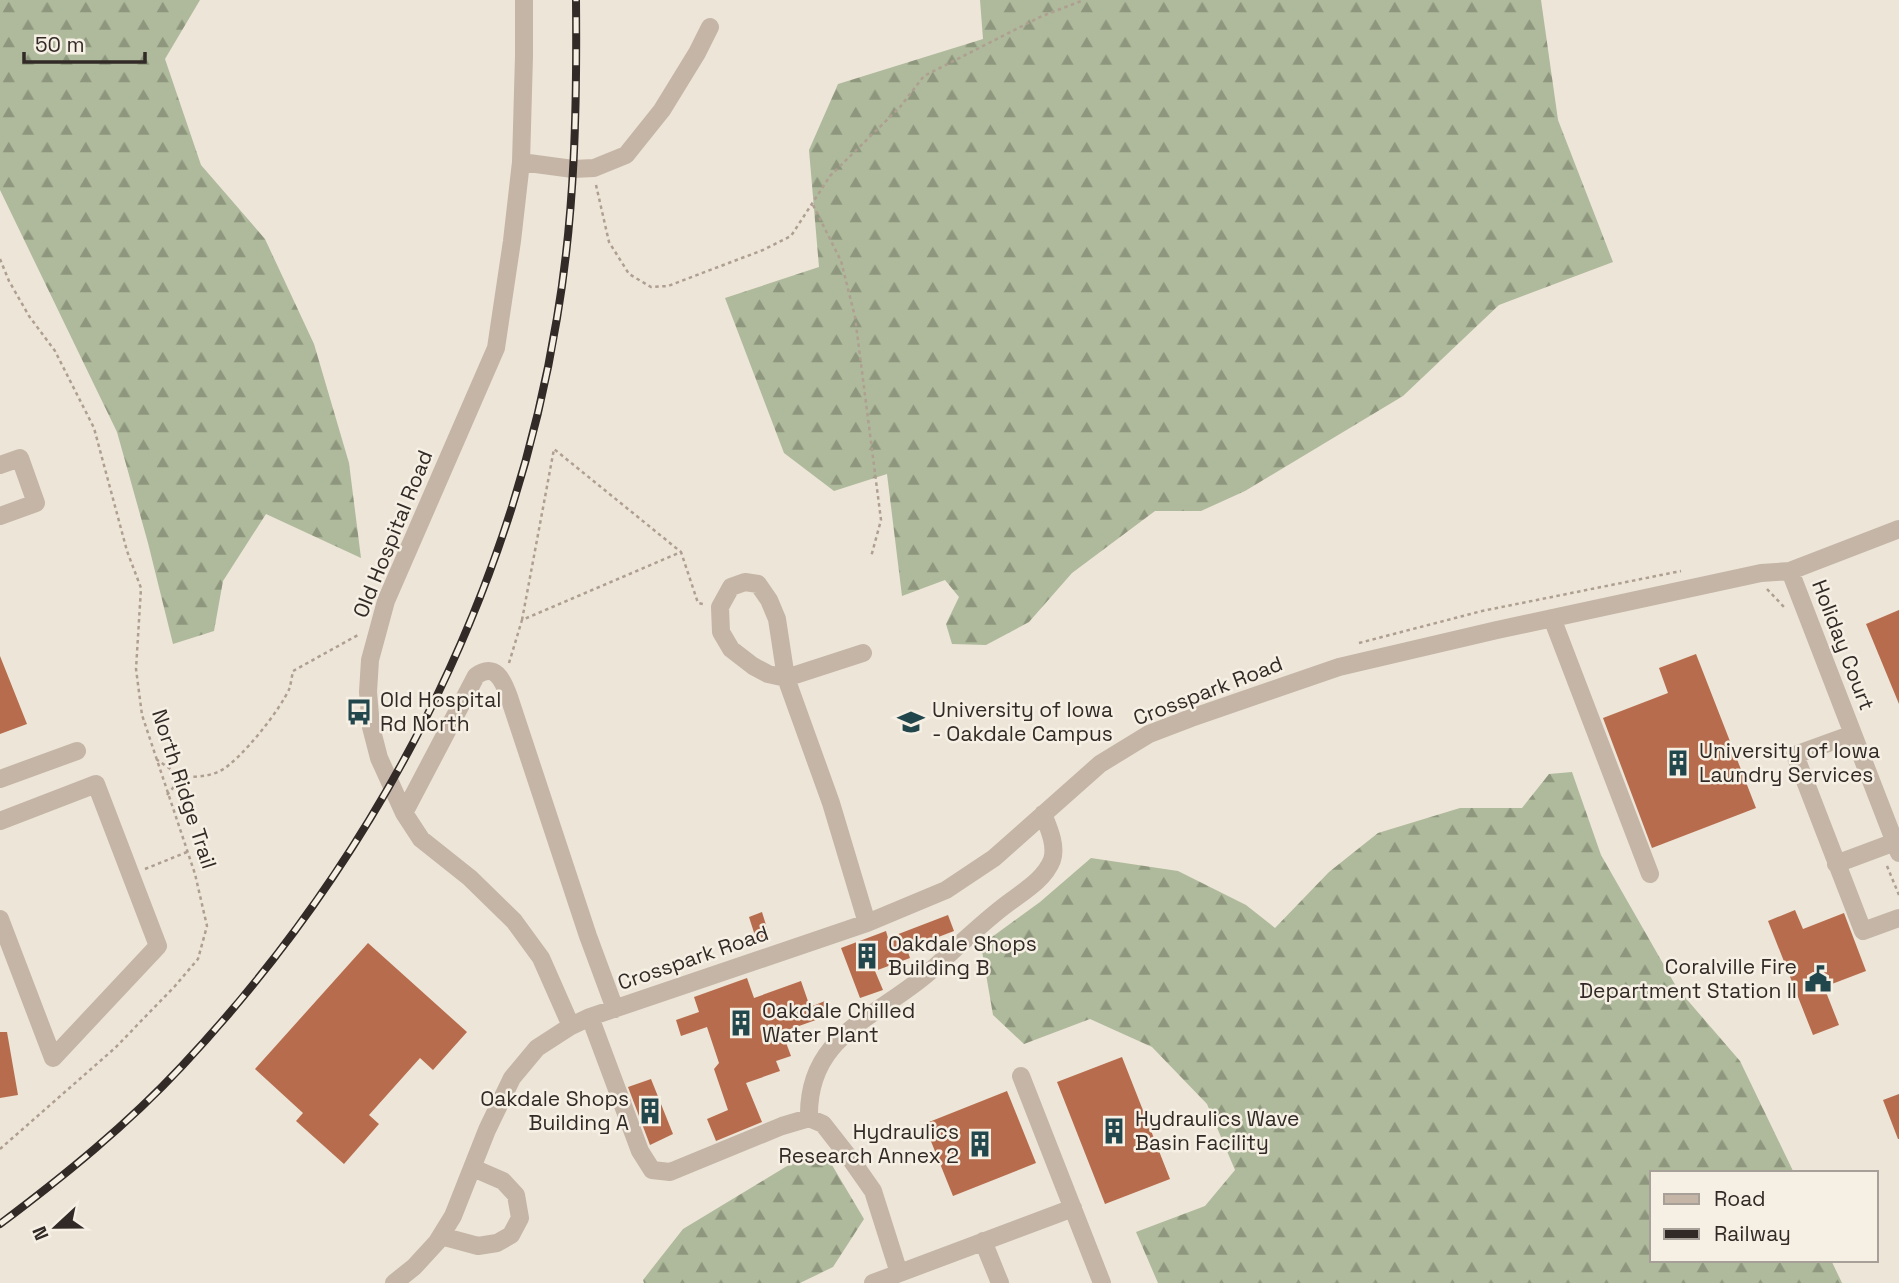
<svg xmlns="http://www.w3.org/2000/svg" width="1899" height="1283" font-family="'Space Grotesk',sans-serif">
<defs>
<pattern id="forest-firs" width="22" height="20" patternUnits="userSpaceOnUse" patternTransform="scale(1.75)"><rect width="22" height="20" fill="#aeba9b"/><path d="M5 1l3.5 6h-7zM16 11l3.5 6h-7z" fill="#8e977e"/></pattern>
</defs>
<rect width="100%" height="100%" fill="#ede5d8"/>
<path fill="url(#forest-firs)" d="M0,0H200L165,59L201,165L265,239L314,344L349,463L361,558L266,514L223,581L214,631L173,644L148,543L117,432L0,190Z
M980,0H1541L1558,120L1613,262L1499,305L1403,396L1245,491L1201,511H1155L1072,573L1029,622L986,645L952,644L946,624L959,597L945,580L902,596L887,474L834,491L784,453L725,298L819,267L809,150L838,84L983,39Z
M1572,772L1601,855L1677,988L1740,1061L1794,1173H1652V1260H1831L1842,1283H1158L1136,1232L1205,1206L1235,1170L1207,1104L1152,1047L1090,1019L1024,1044L993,1015L981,945L1040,902L1091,858L1178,871L1246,905L1275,928L1329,872L1378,833L1460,808H1522L1549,774Z
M829,1160L864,1219L833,1267L800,1283H644L643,1280L683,1229L792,1163Z"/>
<path fill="#b76d4d" d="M1899,610V704L1866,624Z
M1696,654L1756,808L1652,848L1603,718L1668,693L1659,668Z
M0,656L27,724L0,734Z
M1795,910L1803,929L1844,913L1866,971L1824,987L1839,1025L1813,1035L1768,921Z
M762,912L770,938L757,942L749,917Z
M948,915L954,931L907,949L910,958L875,971L883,990L860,998L841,948L886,931L888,938Z
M368,943L467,1032L433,1070L420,1058L369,1115L379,1124L344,1164L296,1121L303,1113L255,1069Z
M747,978L754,998L801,981L810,1007L825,1001L830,1015L782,1032L791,1056L776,1061L780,1071L746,1083L762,1122L716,1141L707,1119L728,1110L714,1069L719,1063L707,1027L681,1036L676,1020L699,1012L694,997Z
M0,1032H7L18,1095L0,1098Z
M1122,1057L1170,1179L1105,1204L1057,1082Z
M651,1079L673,1134L650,1145L628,1087Z
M1007,1091L1036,1163L953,1196L924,1124Z
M1899,1094V1139H1898L1883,1100Z"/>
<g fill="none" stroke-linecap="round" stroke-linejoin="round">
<path stroke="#af9f91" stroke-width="2.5" stroke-dasharray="3.5 3.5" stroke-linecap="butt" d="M596,185L609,242L629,274L651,287L668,286L763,250L791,236L830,176L900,107L924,76L1042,16L1084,0
M813,205L841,261L855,317L881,520L871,557
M0,259L9,281L29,316L55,351L94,428L127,551L141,588L136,669L142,715L195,874L207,926L198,959L175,986L115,1048L0,1149
M1767,589L1784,607
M522,620L554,449L681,552
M1359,643L1482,611L1681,571
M509,663L522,620L681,552L698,603L703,604
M156,759L182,777
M167,795L182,777C194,777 208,777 220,771C240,761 282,708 290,687C291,682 292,676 293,671L358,635
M1887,866L1899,895
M145,869L187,852"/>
<path stroke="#c4b5a6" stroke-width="18" d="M524,0V56L521,162L512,241L496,348L386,601L370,660L368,692L371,727L379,758L404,813L421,839L470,878L514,921L541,958L571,1026
M521,162L573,169L594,168L626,155L662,110L697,53L710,27
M0,465L20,458L36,503L0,516
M1790,571L1899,853
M1552,618L1650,874
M863,653L786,678L768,674L753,666L731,649L721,632L720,607L731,587L745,582L758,584L769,600L777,619L786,678L831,803L867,923
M1853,734L1795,755L1863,931L1899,918
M0,779L77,751
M404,813L476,676C495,662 503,680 509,697L588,936L615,1009
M0,821L96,784L158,946L53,1058L0,919
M1836,864L1895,842
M590,1017L640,1151L652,1170L670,1172L782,1126L809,1118L823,1124L852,1161L873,1191L899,1273
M1021,1076L1102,1283
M809,1118C807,1036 874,1019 927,974C952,952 976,928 1003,907C1019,894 1044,881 1052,860C1057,845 1048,827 1043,814
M441,1236L478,1246L497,1243L511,1235L520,1218L516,1195L503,1181L473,1168
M983,1241L1000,1283
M394,1283L414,1267L437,1242L453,1216L487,1130L512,1078L537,1048L571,1026L590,1017L867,923L946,890L994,858L1100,764L1149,734L1191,718L1339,667L1497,630L1761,573L1790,571L1899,529
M873,1283L1073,1208"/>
<g stroke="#312a26" stroke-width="8">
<path id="rail" d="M0,1224C64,1176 127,1125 182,1066C376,859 511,599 557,318C575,212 577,106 576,0"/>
</g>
<use href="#rail" stroke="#f6efe4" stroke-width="5" stroke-dasharray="16" stroke-linecap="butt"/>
</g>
<defs>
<g id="bus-bare" transform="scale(2.1)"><path d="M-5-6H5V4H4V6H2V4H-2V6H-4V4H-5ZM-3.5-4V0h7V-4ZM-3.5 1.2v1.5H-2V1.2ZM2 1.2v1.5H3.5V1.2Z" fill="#21474d" stroke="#f6efe4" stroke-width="2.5" paint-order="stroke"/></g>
<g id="university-bare" transform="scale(2.1)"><path d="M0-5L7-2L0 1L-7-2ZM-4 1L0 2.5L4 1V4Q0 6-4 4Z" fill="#21474d" stroke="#f6efe4" stroke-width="2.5" paint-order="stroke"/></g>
<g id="building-bare" transform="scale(2.1)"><path d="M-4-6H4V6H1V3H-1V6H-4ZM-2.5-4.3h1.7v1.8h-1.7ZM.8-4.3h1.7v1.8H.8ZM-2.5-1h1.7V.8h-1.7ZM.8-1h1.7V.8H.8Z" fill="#21474d" stroke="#f6efe4" stroke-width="2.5" paint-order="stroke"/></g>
<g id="civic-bare" transform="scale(2.1)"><path d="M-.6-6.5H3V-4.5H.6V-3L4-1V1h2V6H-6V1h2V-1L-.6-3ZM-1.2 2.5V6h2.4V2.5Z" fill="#21474d" stroke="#f6efe4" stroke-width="2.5" paint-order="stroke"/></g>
</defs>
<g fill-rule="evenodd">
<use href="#bus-bare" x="359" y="712"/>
<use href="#university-bare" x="911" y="722"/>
<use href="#building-bare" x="1678" y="763"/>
<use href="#building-bare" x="867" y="956"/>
<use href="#civic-bare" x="1818" y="979"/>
<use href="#building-bare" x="741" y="1023"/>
<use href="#building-bare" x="650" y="1111"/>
<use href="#building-bare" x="1114" y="1131"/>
<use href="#building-bare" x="980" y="1144"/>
</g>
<g text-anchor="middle" stroke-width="5" stroke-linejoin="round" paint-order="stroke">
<g font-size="21" fill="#312a26" stroke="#f6efe4">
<text transform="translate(393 534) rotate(-68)" y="7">Old Hospital Road</text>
<text transform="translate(1843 645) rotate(69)" y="7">Holiday Court</text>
<text transform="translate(1208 691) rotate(-21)" y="7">Crosspark Road</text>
<text transform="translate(184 789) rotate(72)" y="7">North Ridge Trail</text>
<text transform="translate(693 958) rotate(-19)" y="7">Crosspark Road</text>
</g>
<g font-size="21" fill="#312a26" stroke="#f6efe4" text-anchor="start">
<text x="380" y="707">Old Hospital<tspan x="380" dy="24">Rd North</tspan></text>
<text x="932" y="717">University of Iowa<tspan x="932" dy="24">- Oakdale Campus</tspan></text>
<text x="1699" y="758">University of Iowa<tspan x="1699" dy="24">Laundry Services</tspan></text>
<text x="888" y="951">Oakdale Shops<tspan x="888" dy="24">Building B</tspan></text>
<text x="1797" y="974" text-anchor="end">Coralville Fire<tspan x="1797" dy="24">Department Station II</tspan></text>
<text x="762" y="1018">Oakdale Chilled<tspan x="762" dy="24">Water Plant</tspan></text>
<text x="629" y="1106" text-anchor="end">Oakdale Shops<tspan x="629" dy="24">Building A</tspan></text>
<text x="1135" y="1126">Hydraulics Wave<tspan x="1135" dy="24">Basin Facility</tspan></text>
<text x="959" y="1139" text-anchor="end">Hydraulics<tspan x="959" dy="24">Research Annex 2</tspan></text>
</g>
</g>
<rect x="1650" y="1171" width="228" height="91" fill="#f6efe4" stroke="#a7a098" stroke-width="2"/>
<rect x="1664" y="1194" width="35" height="10" fill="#c4b5a6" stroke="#a7a098" stroke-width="2"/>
<text x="1714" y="1206" font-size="21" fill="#312a26">Road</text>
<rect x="1664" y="1229" width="35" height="10" fill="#312a26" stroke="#a7a098" stroke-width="2"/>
<text x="1714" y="1241" font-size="21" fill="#312a26">Railway</text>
<g transform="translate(56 1227) rotate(248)" stroke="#f6efe4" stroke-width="5" paint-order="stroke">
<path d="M0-5L12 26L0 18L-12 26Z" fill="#312a26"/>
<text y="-10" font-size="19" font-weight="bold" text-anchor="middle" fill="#312a26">N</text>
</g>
<path d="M24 52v10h121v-10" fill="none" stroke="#312a26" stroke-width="3.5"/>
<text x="35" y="52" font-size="21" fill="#312a26" stroke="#f6efe4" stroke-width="5" paint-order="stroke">50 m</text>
</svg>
